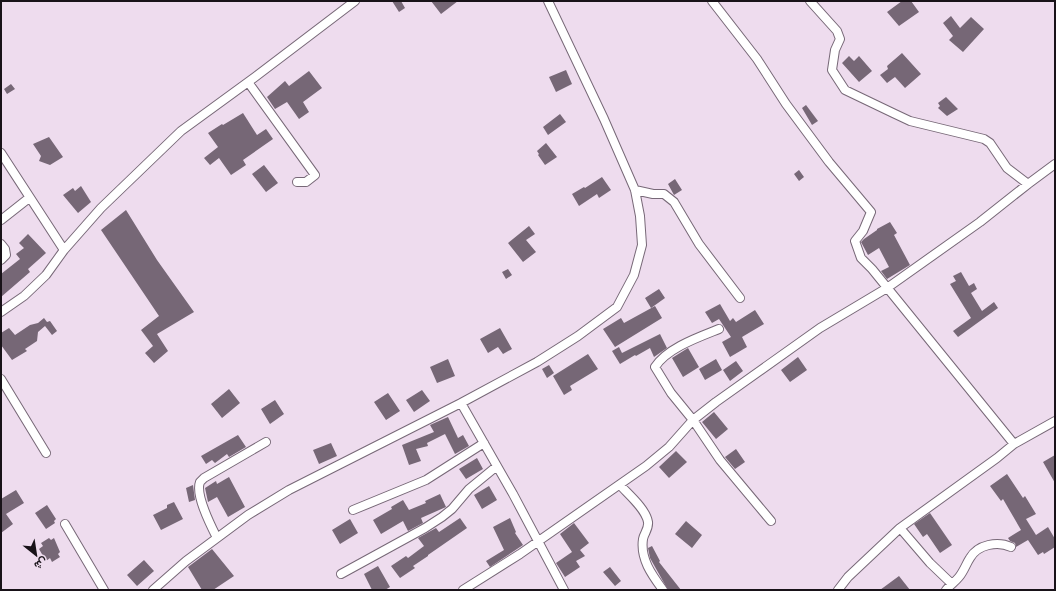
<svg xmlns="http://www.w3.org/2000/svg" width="1056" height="591" font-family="'Archivo Narrow',Vazirmatn,sans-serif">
<rect width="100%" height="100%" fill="#eedcee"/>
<path fill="#766776" d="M392,1H401L405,8L399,12Z
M431,1H458L441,14Z
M902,1H911L919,12L899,26L887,12Z
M951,16L960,28L971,17L984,29L963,52L949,40L953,36L943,23Z
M902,53L921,74L905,88L895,77L887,83L880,75L888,69L887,66Z
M849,56L854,61L859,56L872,71L859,82L842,63Z
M566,70L572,84L556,92L549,77Z
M309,71L322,88L303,102L309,112L299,119L287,102L275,109L267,97L285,81L289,86Z
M11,84L15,89L7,94L4,89Z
M946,97L958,109L947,116L938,108L940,106L938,103Z
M806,105L818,121L812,125L802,108Z
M243,113L257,135L266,129L273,139L243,160L246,165L231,175L219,158L210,165L204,158L218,147L208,133L222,124L223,125Z
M560,114L566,122L548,135L543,127Z
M49,137L63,157L50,165L39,161L41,156L33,144Z
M546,143L557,157L545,165L538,155L539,154L537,151Z
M264,165L278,183L266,192L252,174Z
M799,170L804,177L799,181L794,174Z
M602,177L611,190L599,198L597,194L579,206L572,194L584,187L585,188Z
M675,179L682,190L674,195L668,184Z
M81,186L91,202L78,213L63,195L73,188L75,191Z
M126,210L157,260L194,312L157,334L168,351L154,363L145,353L153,346L141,330L159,316L101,230Z
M890,222L897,233L894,235L910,265L887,279L881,271L889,267L879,248L868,255L861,242L864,239L877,230V229Z
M529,226L535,234L526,240L536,252L523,262L508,243Z
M28,234L46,253L28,269L30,272L1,297V274L20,259L16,254L24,248L19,243Z
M508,269L512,275L506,279L502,272Z
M961,272L969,286L974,283L977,289L971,293L982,311L994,302L998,308L958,337L953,331L971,318L950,284L956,281L953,276Z
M659,289L665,298L651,308L645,298Z
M720,304L730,321L733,318L736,322L755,310L764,324L742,337L747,347L730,357L722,342L731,337L719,319L712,323L705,312Z
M655,306L662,318L615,347L603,329L621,318L624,323Z
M44,318L47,322L50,321L57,331L52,335L45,326L38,332L37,341L25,349L27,351L12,360L1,345V333L9,328L15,335L30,325L38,323Z
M500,328L512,349L503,354L498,347L488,353L480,339Z
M660,334L667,348L654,357L650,348L636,356L635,355L620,364L612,351L619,347L622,353Z
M688,348L699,367L683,377L672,358Z
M588,354L598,369L570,386L572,390L564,395L553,376Z
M798,357L807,370L790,382L781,370Z
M448,359L455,376L437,383L430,367Z
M716,359L722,370L705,380L699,369Z
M736,361L743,371L730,381L723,370Z
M549,365L554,373L547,378L542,369Z
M229,389L240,403L222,418L211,404Z
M422,390L430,401L414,412L406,400Z
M388,393L400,411L386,420L374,402Z
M275,400L284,414L270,424L261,409Z
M714,412L728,429L716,439L702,422Z
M448,417L458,438L463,435L469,446L455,454L445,434L427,443L428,446L416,449L421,461L409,465L402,445L434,432L430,425Z
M238,435L246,447L229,457L227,454L215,463L212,460L206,464L201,456Z
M331,443L337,456L319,464L313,450Z
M736,449L745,462L735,469L725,457Z
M676,451L687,462L669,478L659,467Z
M1055,455V483L1043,462Z
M477,458L483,469L466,479L459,469Z
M1007,474L1023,498L1025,496L1036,514L1026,519L1036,535L1048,527L1055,539V547L1044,554L1043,552L1038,555L1028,540L1016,547L1015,543L1010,541L1008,538L1021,530L1003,499L1001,501L990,486Z
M229,477L245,507L228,517L217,497L208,502L205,488L216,481L217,484Z
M193,485L195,500L189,502L186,488Z
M489,486L497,500L482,509L474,495Z
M16,490L24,503L6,514L13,524L1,533V499Z
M440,494L446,507L421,518L423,523L408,531L403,521L381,534L373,520L392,509L391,507L403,500L409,510L426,503L425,501Z
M174,502L183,519L161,530L153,515L167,508V505Z
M47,505L56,519L54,521L55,523L46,529L35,513Z
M930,513L952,545L940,553L927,534L923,537L914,524Z
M460,518L467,528L428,555V556L413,566L415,568L400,578L391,566L406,556L408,558L424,546L418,538L436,528L439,532Z
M510,518L516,532L515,533L523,545L490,567L486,561L504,550L493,527Z
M350,519L358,533L340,544L332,530Z
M686,521L702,535L692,548L675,534Z
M574,523L589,543L580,550L585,556L576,561L580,567L565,577L556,563L572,552L560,534Z
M49,538L51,540L54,538L60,552L58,554L60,557L52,562L50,558L46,561L39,549L43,546L41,543Z
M652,546L660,561L659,562L681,590H668L650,558L648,548Z
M212,549L234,576L213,590H202L188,567Z
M144,560L154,571L137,586L127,575Z
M378,566L390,587L385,590H372L364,574Z
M610,567L621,581L615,586L603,572Z
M899,576L910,590H880Z"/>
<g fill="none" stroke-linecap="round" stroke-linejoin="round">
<g stroke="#776877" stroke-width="10">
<path id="minor" d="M712,1L757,59L786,104L829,162L871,212L863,231L855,241L861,258L872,269L1014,444
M810,1L837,31L840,39L835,50L832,70L845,90L893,113L910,121L984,139L990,143L1007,168L1028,184
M248,82L315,175L306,182H297
M1,153L64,250
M635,190L653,194H664L674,202L699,244L740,298
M1,220L29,198
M1,244L5,249L6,255L1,260
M1,312L24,296L46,275L64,250L101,208L181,131L255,77L355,1
M719,329C699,337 667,348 655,367L671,393L693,420L720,460L771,521
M1,379L46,453
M461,403L513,494L564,590
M620,485C628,494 646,509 648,522C649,529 644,533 643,539C640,559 652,575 663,590
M353,510L426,480L484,443
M65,524L104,590
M900,528L930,563L952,584
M217,538C211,526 195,495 200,482L204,478L266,442
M341,574L425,528L442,517L452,509L469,489L497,466
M153,590L186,561L248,515L289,490L461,403L537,362L578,336L617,307L634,275L642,245L640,216L635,190L604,119L548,1
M463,590L520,554L646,466L669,447L693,420L716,402L820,328L887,288L980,222L1028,184L1055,164
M838,590L848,577L900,528L997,458L1014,444L1055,421
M946,590C950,585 955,582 959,577C964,571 966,564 970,558C978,544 998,541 1011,547"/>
</g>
<use href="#minor" stroke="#fff" stroke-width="8"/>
</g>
<rect width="1056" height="591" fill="none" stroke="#181218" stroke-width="4"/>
<g transform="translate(36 555) rotate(150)" stroke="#eedcee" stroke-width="3" paint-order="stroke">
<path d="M0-3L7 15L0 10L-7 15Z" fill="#181218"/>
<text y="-6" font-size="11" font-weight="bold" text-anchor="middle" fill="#181218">ش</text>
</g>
</svg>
